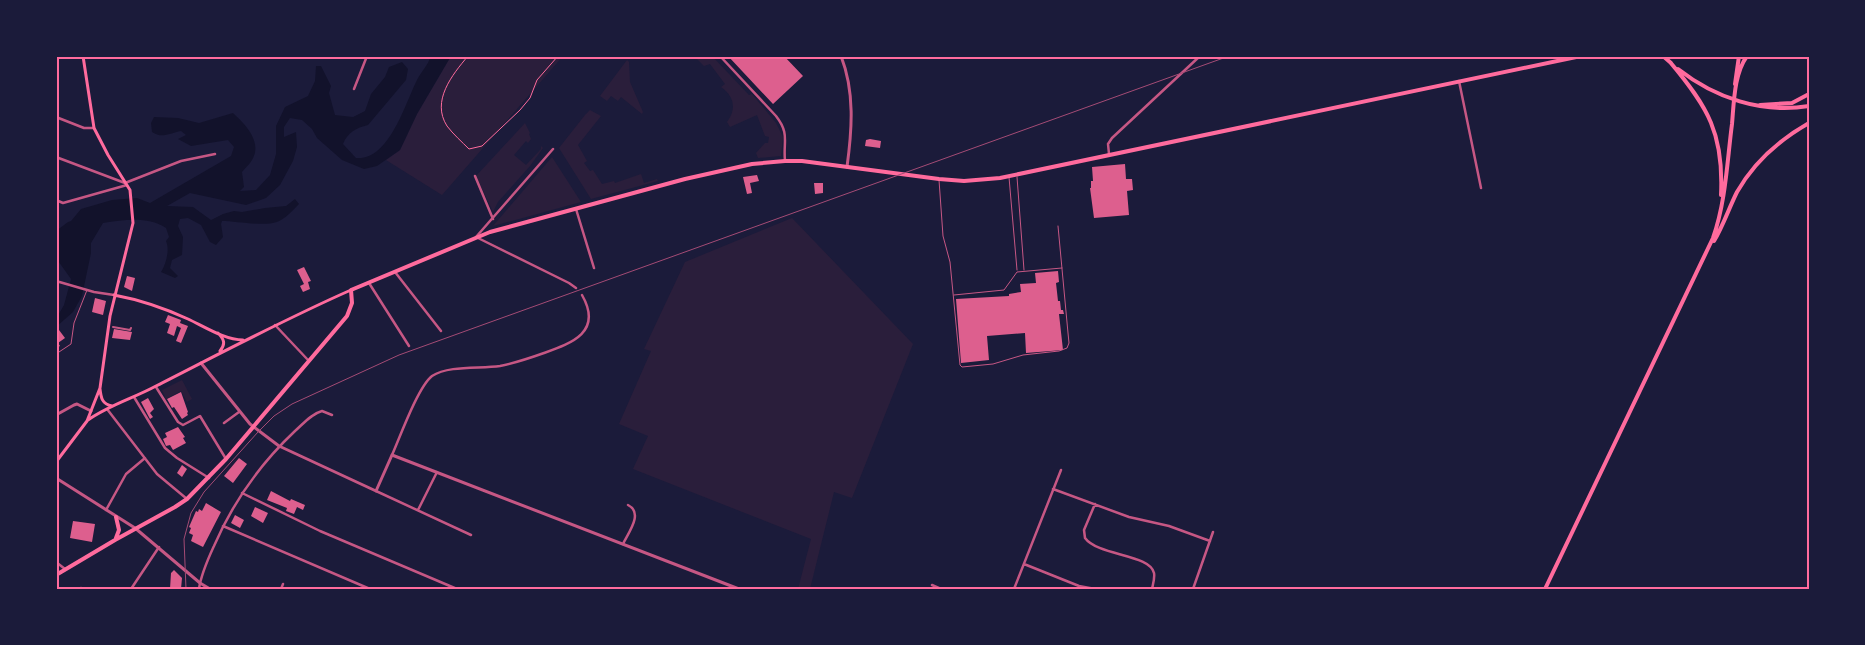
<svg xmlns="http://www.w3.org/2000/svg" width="1865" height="645" font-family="'PT Sans Narrow',sans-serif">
<rect width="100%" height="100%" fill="#1b1b3a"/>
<path fill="#2a1e3b" d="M451,56H563L442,195L386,160L400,150L417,114Z
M694,56H712L749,95L752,94L776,123L783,137L781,156L758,158L756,153L765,143H768L769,137L765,136L757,115L730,127L727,122C737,109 734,96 721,87L725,84L710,64L704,66Z
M627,60L629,62L630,82L643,112L642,114L621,97L618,101L611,96L607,101L600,96Z
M590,110L601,116L578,145L587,161L584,163L590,171L593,170L602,184L614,181L615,183L641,174L644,183L657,179L658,181L591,199L559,148L585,115Z
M525,123L530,133L529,134L531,139L528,143L526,141L514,155L526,165L541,149V146L543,148L530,166L498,202L493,212L476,176Z
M552,157L581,202L493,226Z
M792,218L913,344L852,498L834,492L810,589H798L811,539L633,469L648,436L619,424L651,351L644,349L685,262Z
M182,380L192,399L187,402L181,391L166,399L162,390Z"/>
<path fill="#12122b" d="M431,56H451L417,114L400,150L377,166L364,169L342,160L317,138L312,129L302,120L290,118L284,127V137L296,132L297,147L293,161L280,185L266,198L246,205L190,193L167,206L193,207L211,220L223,214L234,211L242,212L265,208L286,206L295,199L299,204C293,210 288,216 281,220C269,228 237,221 222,221L221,224L223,237L216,245L210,242L201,225L188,218L180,219L178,226L183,237L182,255L172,260L170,268L178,276L175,278L161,272C166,264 170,250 166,241L169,237L166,228C147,216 125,220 103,223L91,243V253L82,296L73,312L56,327V319L64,305L71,279L56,258V231L68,222L71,221L81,209L112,200L137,198L150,203L231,156L234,147L228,140L191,146L178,139L186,135L181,131C170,133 162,139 152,132L151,123L154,117L178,118L199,123L233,113C245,124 263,142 252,160C250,164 245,168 242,172L244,187L240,191L256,190L270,175L276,154V126L285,107L308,96L315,81L316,66H321L331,86L329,93L335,115L353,117L365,111L371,94L385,77L389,67L402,62L408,69L406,80L368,125C356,128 348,132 343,144L356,158C389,161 405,104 417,80C421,72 428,65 431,56Z"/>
<path fill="#dd5f8e" d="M728,56H784L803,76L773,104Z
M870,139L881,141L880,148L865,146L866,140Z
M1125,164L1126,179H1132L1133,190L1127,191L1129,215L1094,218L1090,188H1091V181H1093L1092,167Z
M757,175L759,181L750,183L752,193L747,194L743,177Z
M814,183H823V193L815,194Z
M304,267L311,281L308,282L310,289L303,292L300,286L304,284L297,270Z
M1058,271L1059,282L1056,283L1058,301H1060L1061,310H1063L1064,314H1059L1063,350L1026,353L1025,333L987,336L989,360L961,363L956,299L1009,296V294L1021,292L1020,284L1036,283L1035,273Z
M127,276L135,278L132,291L124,287Z
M95,298L106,301L103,315L92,312Z
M168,315L181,320L180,323L188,326L181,343L176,341L181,328L177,326L174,336L167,333L170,324L165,322Z
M114,329L132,332L130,340L112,338Z
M59,330L65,338L58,343L60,346L58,347L56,345V332Z
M181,392L188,412L187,413L188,415L182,419L174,407L172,408L167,399Z
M148,398L154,409L150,413L153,417L150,419L141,402Z
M178,427L185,437L183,438L186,443L173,450L170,445L166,446L163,439L167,437L165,433Z
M239,458L247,464L233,483L224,476Z
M182,465L187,469L182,477L177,473Z
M271,491L290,501L291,499L305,505L303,510L297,507L294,514L286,511L287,508L267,500Z
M206,503L221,512L203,547L191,541L193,535L189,533L191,528L189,527L196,511L198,512L199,509L202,511Z
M255,507L268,513L263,523L251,516Z
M235,515L244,520L240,528L231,523Z
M73,521L95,524L92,542L70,538Z
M174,570L182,578L181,589H170L171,573Z"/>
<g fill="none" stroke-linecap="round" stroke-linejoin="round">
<path stroke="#ff6b9d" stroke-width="1" d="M468,56C452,75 431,101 447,126C453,134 462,142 469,149L482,146L520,110L530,98L537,80L558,56"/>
<path stroke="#c65784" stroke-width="1" d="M1009,177L1017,270
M1017,177L1024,270
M939,180L943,236L950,262L960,365L962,367L993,364L1023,355L1059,351L1067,348L1069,343L1068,333L1058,226
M954,295L1004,290L1017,272L1062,268
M56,354L71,344L74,323L87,290"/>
<path stroke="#c65784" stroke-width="2" d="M113,327L130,330L131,328"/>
<path stroke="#c65784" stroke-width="2.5" d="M720,56L776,116C790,134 783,141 785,161
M1459,81L1481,188
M354,89L367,56
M56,117L84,128H94
M553,149L476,237L569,283L576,288
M1109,154L1108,144L1112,138L1200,56
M56,157L125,183L181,161L215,154
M475,176L493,219
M56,200L63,203L127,185
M576,209L594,268
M395,272L441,331
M56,281L94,292L114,295
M369,283L409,346
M275,325L308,360
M156,387L178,422L183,425L200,416L226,459
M134,397L165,448L177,458L209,478
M107,409L157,474L187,499
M224,423L239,412
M392,455C400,437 418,387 432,376C449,365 480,369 500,366C515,363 530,358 544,353C572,343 603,332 582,295
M1053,489L1129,517L1169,526L1210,541
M376,491L471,535
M242,493L320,531L457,589
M1095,504L1084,530L1085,538C1098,556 1150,554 1154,573C1155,578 1153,584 1152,589
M106,510L126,474L145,458
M418,510L437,472
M223,526L370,589
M623,544C628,533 644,513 628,505
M56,562L65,569
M1024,564L1079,586L1095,589
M932,585L941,589
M81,588L82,589
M131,589L159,547
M199,589C201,574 208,559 214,546C233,502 260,464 295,431C303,424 311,414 322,411L332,415
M281,589L283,584
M1014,589L1061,470
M1193,589L1213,532"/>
<path stroke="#c65784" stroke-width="3" d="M841,56C855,92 852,130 847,167
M201,363L250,424L279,446L376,491L392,455L739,589
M56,415L74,405L77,404L91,411
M56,478L135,528L200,583L210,589"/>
<path stroke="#ff6b9d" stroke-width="3" d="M114,295C141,300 164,308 188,319C205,327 225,340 243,340
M218,333C224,339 226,344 220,351
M100,389C101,398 102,404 112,406
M88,420C109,405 134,398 156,386C221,353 285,319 351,290
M56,462L87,421L100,388L110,316L133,223L130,190L108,155L94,128L83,56"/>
<path stroke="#ff6b9d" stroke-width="4" d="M116,538L119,530L116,517
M56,575L115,540L175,507L187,499L226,459L347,316L352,303L351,290L490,232L685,179L752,164L785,161H802L939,179L964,181L1000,178L1581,56"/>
<path stroke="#ff6b9d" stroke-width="4" d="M1663,56L1671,63
M1670,62C1708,107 1724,134 1721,195
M1678,69C1715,98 1762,114 1809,106
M1735,84L1739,56
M1760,105L1792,103L1809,94
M1714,241C1723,226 1729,208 1737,192C1754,162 1779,140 1809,123
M1545,589L1713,238C1726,201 1727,162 1732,124C1734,102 1734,74 1747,56"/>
<path stroke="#a44b75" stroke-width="1" d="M186,589L184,539L191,513L204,492L258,432L274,416L292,404L399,355L1229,56"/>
</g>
<rect width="1865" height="645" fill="none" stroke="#1b1b3a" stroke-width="115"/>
<rect x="58" y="58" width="1750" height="530" fill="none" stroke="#ff6b9d" stroke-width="2"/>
</svg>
